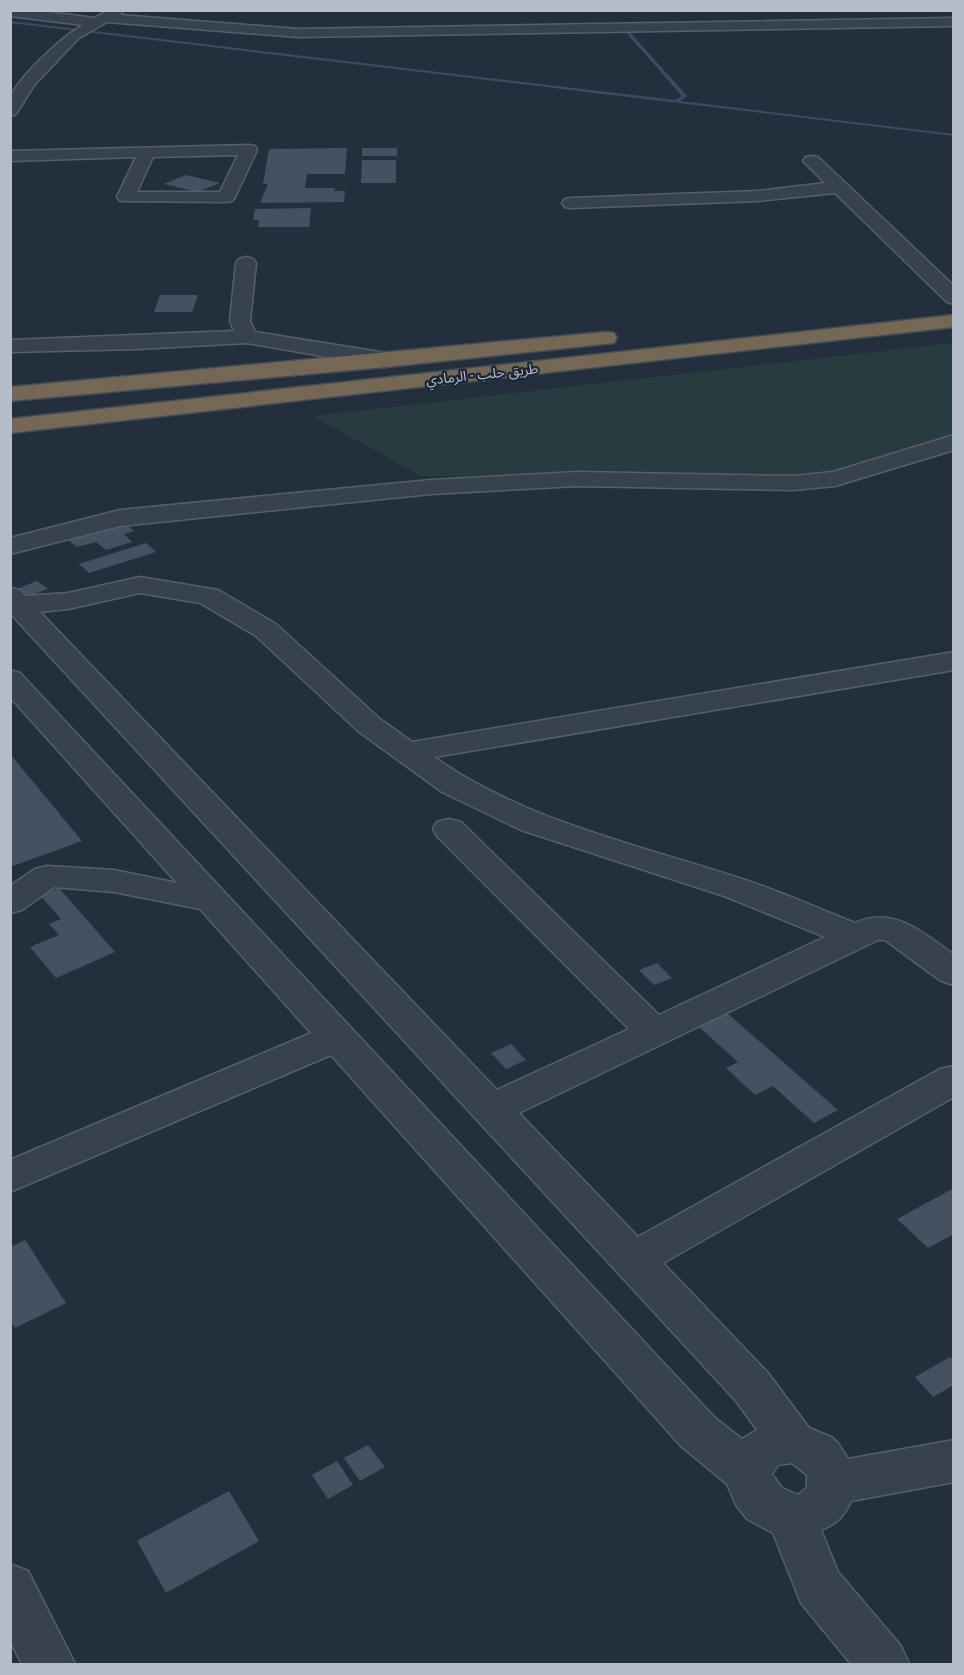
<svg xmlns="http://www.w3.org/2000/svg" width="964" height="1675" font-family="Roboto,'Noto Sans Arabic',sans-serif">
<rect width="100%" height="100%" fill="#242f3e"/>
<path fill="#263c3f" d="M953,343V434L817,476H421L313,416Z"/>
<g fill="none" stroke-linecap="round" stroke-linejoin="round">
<path fill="#394c67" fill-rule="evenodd" d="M10,21L675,100L682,96L623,29L634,28L635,30H628L687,96L680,101L954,134V136L10,23Z"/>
</g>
<path fill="#455162" d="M347,148L345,174H307L305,188H335L334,191H345L344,202L260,203L268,184H263L269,149Z
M362,148H397V156H362Z
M362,160H396V183H361Z
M186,175L220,183L198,192L164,184Z
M311,208L309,227H258L259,220H253L255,209Z
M160,295H198L192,312H154Z
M124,523L134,531L124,534L132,542L106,550L96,542L77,547L68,540Z
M146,543L156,552L89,573L79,564Z
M37,581L48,589L28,596L17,589Z
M10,754L82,841L10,867Z
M59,888L115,952L56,978L30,947L59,935L49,924L61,919L40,895Z
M657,963L672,978L654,985L639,970Z
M727,1013L838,1110L814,1123L773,1086L755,1095L726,1068L738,1062L699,1027Z
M511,1044L526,1060L506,1069L491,1053Z
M954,1188V1234L928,1248L897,1219Z
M25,1240L66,1303L15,1328L10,1320V1247Z
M950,1357L954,1361V1385L933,1397L915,1377Z
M368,1445L385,1467L360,1481L344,1458Z
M337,1461L353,1485L328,1499L312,1475Z
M229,1491L259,1541L166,1593L137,1541Z"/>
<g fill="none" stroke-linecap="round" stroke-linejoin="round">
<g stroke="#565f6c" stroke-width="3">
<path id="minor" d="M10,10H33L95,18L108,10H125L120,15L298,29L954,18V26L298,37L107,22L79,38L35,84L16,114L10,116C10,110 9,102 11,97C18,77 64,35 83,25L10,16Z
M249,145L255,146L257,150L235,197L232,201L226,202L120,201L117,197L136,157L10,161V151ZM238,155L220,192H137L153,157Z
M812,156L818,157L954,286V304L947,302L835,193L758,201L571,208L565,207L562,203L565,199L571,198L758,191L825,183L803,161L806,157Z
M246,257L253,259L256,263L250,321L255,332L386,353L394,355L397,360L394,365L386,367L247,343L138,349L10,352V340L234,331L230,321L236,263L239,259Z
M954,435V450L835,486L794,490L577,486L431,494L120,526L10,554V538L120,510L431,480L577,472L794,476L833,472Z
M140,577L218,590L276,624L380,719L412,742L954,652V670L434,757C526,822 640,845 745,880C782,892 819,909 855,923C894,905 924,934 954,955V985L941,981L885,940H878L519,1113L638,1237L940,1069L954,1066V1097L663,1263L768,1373L809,1428L831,1437L838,1443L848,1459L954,1440V1482L851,1501C844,1516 837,1524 821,1530L838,1572L901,1646L909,1664H851L801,1603L773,1533L747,1519L736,1505L727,1484L681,1446L331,1055L10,1192V1160L311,1033L200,909L114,892L54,887L22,910L10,913V886L35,869L47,866L114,870L177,883L10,697V670L20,673L715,1418L742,1439L757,1430L736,1401L10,613V588L20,590L25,596L68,593ZM140,593L200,603L256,636L358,731L442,792L521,830L724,896L825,937L659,1015L461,822L449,819L437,822L433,829L437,836L629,1029L497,1090L40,612L68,609ZM792,1463L807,1475V1487L798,1495L782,1488L772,1474L778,1465Z
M10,1564L28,1571L75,1664H22L10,1641Z"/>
</g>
<g stroke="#434c59" stroke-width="3">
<path id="highway" d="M954,315V327L10,433V419Z
M606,332L614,333L617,338L614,343L386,367L10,401V387Z"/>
</g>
<use href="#minor" fill="#38414e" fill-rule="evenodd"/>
<use href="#highway" fill="#746855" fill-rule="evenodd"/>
</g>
<g text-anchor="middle" stroke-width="4.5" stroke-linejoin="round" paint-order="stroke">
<g font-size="14" fill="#b4bcc9" stroke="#1d2633">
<text transform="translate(482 374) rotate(-6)" y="5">طريق حلب - الرمادي</text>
</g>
</g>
<rect width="964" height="1675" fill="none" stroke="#b4bcc9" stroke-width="24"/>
</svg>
